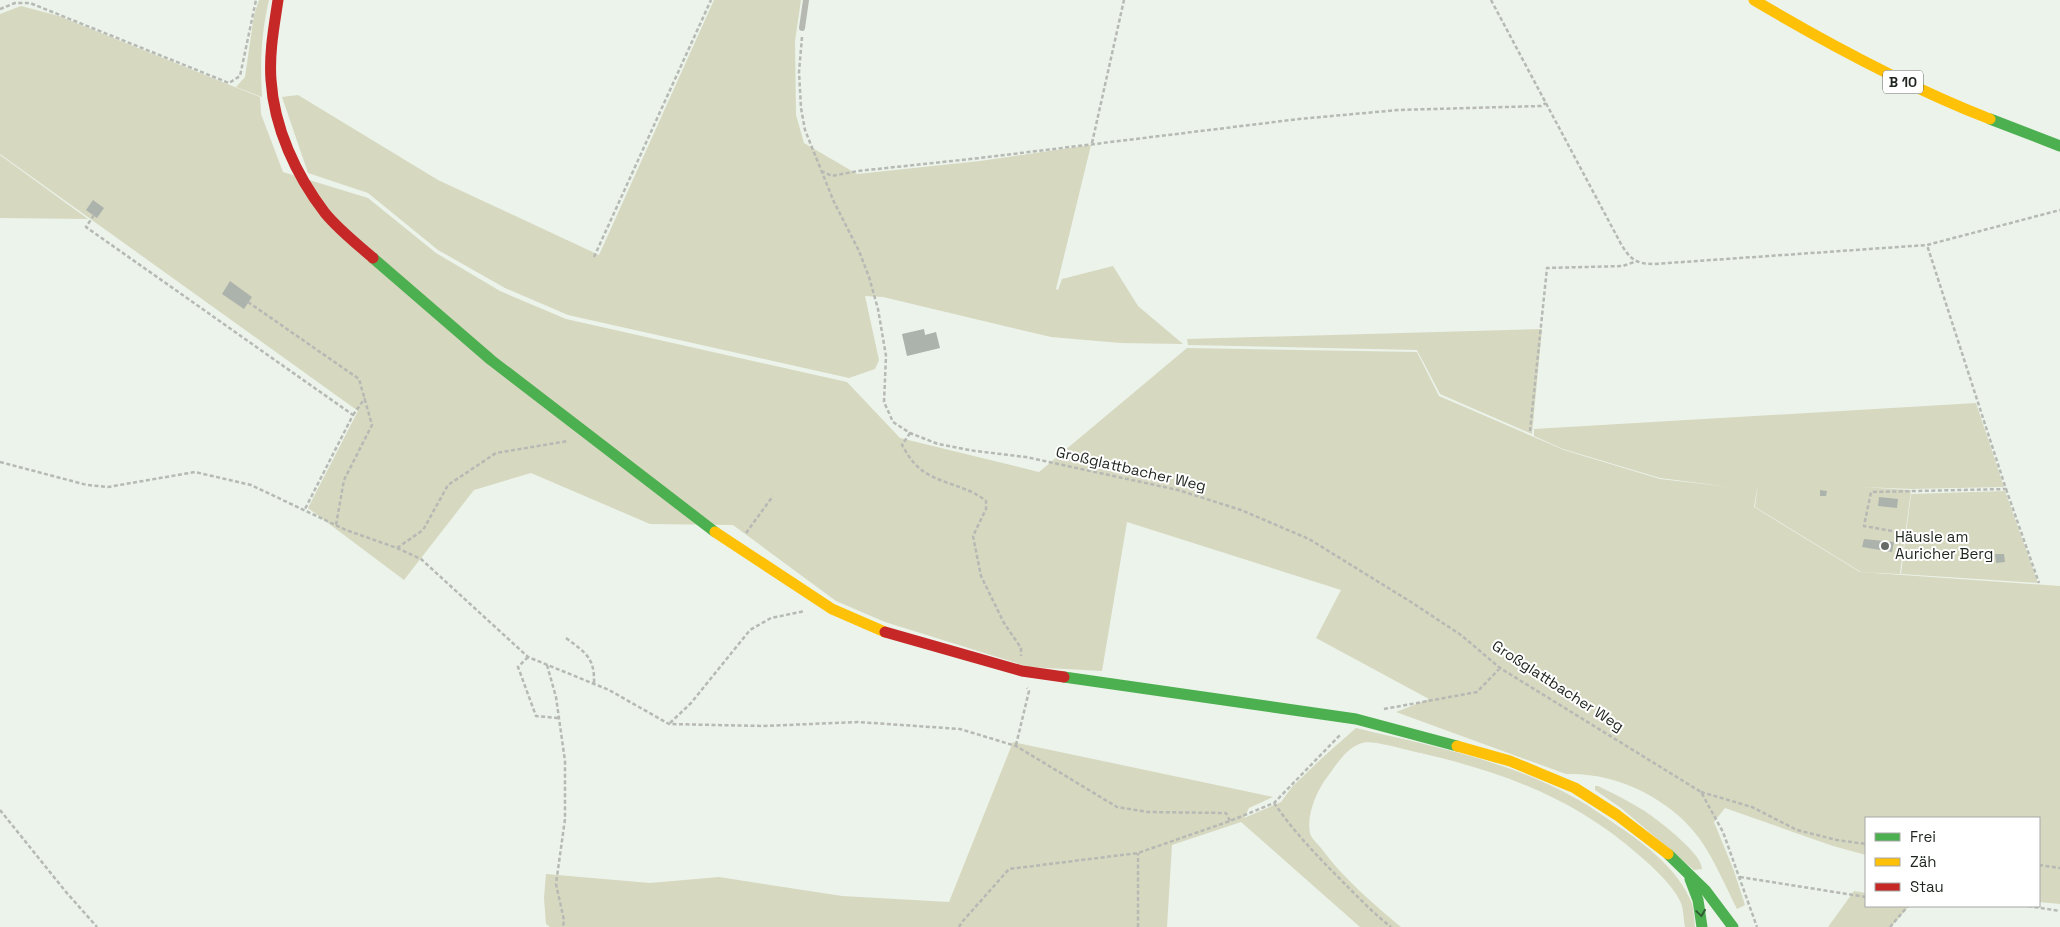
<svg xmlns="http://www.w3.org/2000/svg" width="2060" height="927" font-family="'Space Grotesk',sans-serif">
<rect width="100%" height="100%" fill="#ebf3ea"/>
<path fill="#d7d8c0" d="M259,0H269C261,34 260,63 262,97L236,87L245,77L254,15Z
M714,0H801L795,41L796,115L804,143L857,174L980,161L1091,145L1056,289L1058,290L1062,279L1113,266L1138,306L1183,344L1121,343L1051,337L883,297L865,296L879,360L875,369L849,378L568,315L505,288L438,250L368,193L308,173L282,97L298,95L438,180L599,255Z
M21,6L59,16L260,97L261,114L283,172L368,198L436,253L500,291L566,319L847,382L900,438L1039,472L1187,348L1417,352L1439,396L1564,450L1660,479L1730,487L1660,478L1563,449L1534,436V429L1976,403L2004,487L1912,489L1861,487L1911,490L1900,574L1861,572L1755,507L1758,484L1754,507L1860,572L2060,586V904L2039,902V818H1866V855L1833,846L1725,808L1714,822L1734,871L1745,905L1737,909C1725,885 1714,859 1699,838C1670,798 1615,772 1566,774L1396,712L1429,699L1316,638L1341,590L1127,522L1102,671L1029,667L885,622L836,601L733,525L650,524L531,473L474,490L404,580L308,508L358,411L0,154V14Z
M0,155L88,219L0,218Z
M1542,329L1532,434L1440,394L1417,350L1188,345L1187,339Z
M2005,491L2038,583L1901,574L1911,494Z
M1356,728C1427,745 1501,759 1566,793C1587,804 1605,817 1624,830C1650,848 1678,871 1691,901C1694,909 1694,919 1695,927H1685C1683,919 1684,908 1680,901C1674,887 1652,866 1640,856C1574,798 1505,773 1421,753C1409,751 1372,739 1362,743C1346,748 1337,764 1328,776C1317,790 1306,815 1310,833C1311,838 1317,843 1321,848C1343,878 1372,903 1401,927H1360L1241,822L1172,845L1167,927H550L546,924L544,898L546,874L650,883L719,877L842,896L949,902L1013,742L1273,797L1249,808L1244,818L1281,802L1292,787L1322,758Z
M1595,786H1598C1613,793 1628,801 1643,810C1656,818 1703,854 1702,869L1694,870L1621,808L1595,790Z
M1854,891L1866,893V906H1909L1891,927H1828Z"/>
<path fill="#abb3ac" d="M93,200L104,208L97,218L86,210Z
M230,281L252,297L244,309L222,294Z
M924,329L925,335L936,332L940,348L907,356L902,334Z
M1820,490L1827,491L1826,496H1820Z
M1879,497L1898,499L1897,508L1878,506Z
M1864,539L1894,542L1892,552L1862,547Z
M1995,554H2004L2005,562L1996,563Z"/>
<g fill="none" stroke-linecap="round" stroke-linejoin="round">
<path stroke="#b6b9b4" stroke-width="2.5" stroke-dasharray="4 2.5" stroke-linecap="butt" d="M1491,0L1621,244C1630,259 1636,264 1654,264L1927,245L2060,210
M0,9L15,3H30L229,83L240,76L256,0
M802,37L799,72L801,108L805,130L834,202L859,251L869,277L878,309L886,356L884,402L893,422L910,433L938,444L975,451L1026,457L1178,490L1241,510L1309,539L1411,602L1461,635L1500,668L1701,792L1723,832L1757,927
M1092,143L1124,0
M821,171L832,176L858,171L980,158L1299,119L1398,110L1541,106L1546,103
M94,215L86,227L353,415L305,509
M594,257L711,0
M248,302L359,379L372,425L344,480L336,525
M353,415L365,398
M1530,431L1547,268L1623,266L1634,262
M910,433L902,445C906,452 910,459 916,465C934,484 966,484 986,501V509L973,536L981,576L1004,623L1021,648V656
M0,462L87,485L108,487L195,472L251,485L346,530L397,548L421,559L528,657L609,690L669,724L763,726L858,722L960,729L1016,746L1117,807L1148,812L1226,813L1230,821
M2006,489L2039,583
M1892,531L1864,526L1871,492L2006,489L1927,245
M746,533L773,496
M397,548L423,530L448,485L496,453L568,441
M566,638C586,653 595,658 594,684
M528,657L518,667L536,716L558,718
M547,665L556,697L565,761V819L556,884L564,920L563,927
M1384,709L1477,692L1500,668
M670,723L691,703L750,630L771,618L805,611
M1016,745L1029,691L1027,688
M1701,792L1752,807L1797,830L1837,840L1866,844
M1274,803C1294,832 1318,857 1343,882C1358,897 1373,913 1391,927
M0,810L66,892L97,927
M2039,865L2060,868
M1740,877L1866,897
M2028,906L2060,911
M959,927L962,922L1009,869L1138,853L1230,821L1274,803L1341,734
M1138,927V853
M1890,927L1908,906"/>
<path stroke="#b5b9b2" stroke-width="6" d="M802,28L806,0"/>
<path stroke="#4caf50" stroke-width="11" d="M1990,119L2060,146
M373,258L491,360L715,532
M1064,677L1356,719L1457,746
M1668,854L1706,891L1733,927
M1690,879L1698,900L1702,927"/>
<path stroke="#ffc107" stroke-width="11" d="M1754,0C1830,45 1908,87 1990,119
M715,532L832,609L885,632
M1457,746L1510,761L1575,788L1617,815L1668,854"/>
<path stroke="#c62828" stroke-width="11" d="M278,0C274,27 269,53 271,80C274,128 296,175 325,213C339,230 357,244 373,258
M885,632L1022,671L1064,677"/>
</g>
<defs><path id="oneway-chevron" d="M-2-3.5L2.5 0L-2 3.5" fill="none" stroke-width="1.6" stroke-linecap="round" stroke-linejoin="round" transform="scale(1.25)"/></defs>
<use stroke="#305c32" href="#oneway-chevron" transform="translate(1701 913) rotate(82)"/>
<circle fill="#666c65" stroke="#fff" stroke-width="2" cx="1885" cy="546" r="5"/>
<g text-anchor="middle" stroke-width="4" stroke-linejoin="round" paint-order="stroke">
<rect fill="#fff" stroke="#626662" stroke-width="1" x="1883" y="70.5" width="40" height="23" rx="4"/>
<g font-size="14" font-weight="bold" fill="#1e241e">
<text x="1903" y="87">B 10</text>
</g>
<g font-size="15" fill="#1e241e" stroke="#fff">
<text transform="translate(1131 469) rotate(13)" y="5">Großglattbacher Weg</text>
<text transform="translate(1558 686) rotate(33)" y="5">Großglattbacher Weg</text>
</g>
<g font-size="15" fill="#1e241e" stroke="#fff" text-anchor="start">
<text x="1895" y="542">Häusle am<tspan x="1895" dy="17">Auricher Berg</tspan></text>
</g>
</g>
<rect x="1865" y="817" width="175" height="90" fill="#ffffff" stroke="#a5a7a5"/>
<rect x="1875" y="833" width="25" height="8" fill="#4caf50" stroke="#a5a7a5"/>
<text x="1910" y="842" font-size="15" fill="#1e241e">Frei</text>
<rect x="1875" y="858" width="25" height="8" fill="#ffc107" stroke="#a5a7a5"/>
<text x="1910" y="867" font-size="15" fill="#1e241e">Zäh</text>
<rect x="1875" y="883" width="25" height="8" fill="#c62828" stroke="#a5a7a5"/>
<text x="1910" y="892" font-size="15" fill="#1e241e">Stau</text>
</svg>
